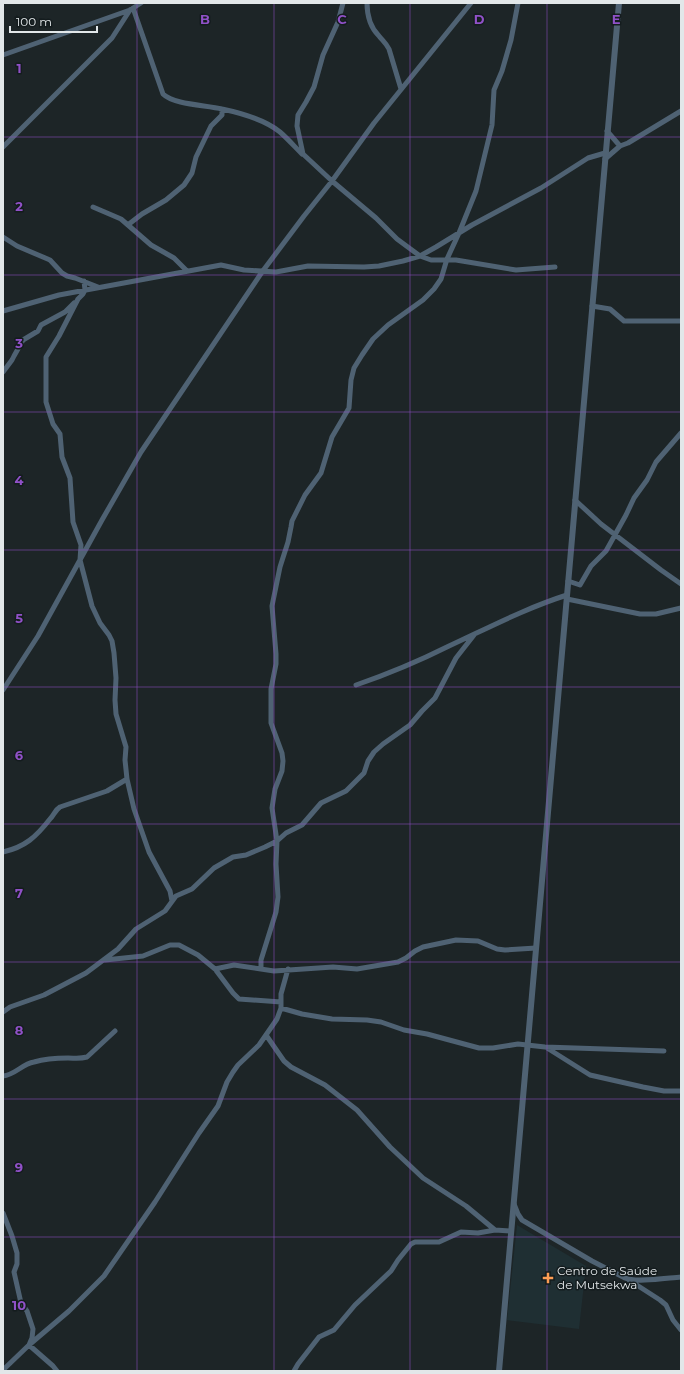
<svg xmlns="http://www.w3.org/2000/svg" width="684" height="1374" font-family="Montserrat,sans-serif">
<rect width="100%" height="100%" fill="#1d2527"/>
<path fill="#1f2f33" d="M517,1225L586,1266L579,1329L507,1320Z"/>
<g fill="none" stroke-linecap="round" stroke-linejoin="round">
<path stroke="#4f6273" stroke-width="5" d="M343,3L338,22L323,55L314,87L306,102L298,115L297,126L303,154L332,181L376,218L397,239L420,256L431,260H456L516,270L555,267
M367,3C367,15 370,27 379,36C383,41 386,43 389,49L401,89
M133,8L163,94C174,105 207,105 222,109C241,113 265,120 280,132C288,139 295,147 302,154
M3,55L130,10L141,3
M607,131L620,146
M3,147L112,38L130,10
M605,159L620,146L628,143L681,111
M93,207L121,219L151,245L174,258L187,271
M129,224L142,214L166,200L184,185L192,173L196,157L211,126L222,115V109
M3,237L17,246L50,260L62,273L67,276L75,278L98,287
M84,281L85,290L83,294L78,299L59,336L46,357V402L53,424L60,434L62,457L70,478L73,522L81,545L80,560L92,606L100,623L109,635L112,641L114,653L116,678L115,700L116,714L126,747L125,760L127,779L134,809L149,852L170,891L172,901
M592,306L610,309L624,321H681
M3,311L59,295L221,265L244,270L276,272L308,266L364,267L379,266L403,261L420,256L436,247L472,225L541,188L588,158L605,153
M3,372L12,360L14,356L23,340L38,331L41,325L65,312L74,303
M575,500L601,524L661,570L681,584
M568,581L580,585L591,566L606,551L626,515L634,498L647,480L656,462L681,433
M567,599L640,614H656L681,608
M356,685C388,674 419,661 449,646C488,628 526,608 567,595
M3,690L38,636L102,520L141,452L262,272L304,216L332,181L374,123L471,3
M3,852C25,847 36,837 50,819C54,815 55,810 60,807L107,791L127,779
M105,960L143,956L170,945H179L198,955L215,969L233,993L239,999L281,1002
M261,968V960L276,912L278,897L276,864L277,841L272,808L275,789L282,771L283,761L282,753L271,723V689L276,664V654L272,606L280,567L288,542L291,527L292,521L305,495L321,473L332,437L349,408L351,380L354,368L362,355L373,339L388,325L423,300L434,289L441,279L447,259L459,233L476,191L492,125L494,90L502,71L511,40L518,3
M215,969L234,965L274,971L333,967L357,969L398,962L406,958L415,951L423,947L456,940L478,941L497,949L505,950L536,948
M281,1008L302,1014L332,1019L367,1020L381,1022L404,1030L427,1034L479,1048H493L518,1044L545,1047L664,1051
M3,1012L10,1007L44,995L86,973L118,949L136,929L165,911L176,896L192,889L214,868L233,857L246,855L265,847L277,841L286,833L302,825L321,803L346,791L364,773L368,761L374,752L383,744L410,725L422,711L435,698L456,658L474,635
M266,1035L284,1061L291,1067L325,1085L357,1110L390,1147L423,1178L466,1206L495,1230L511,1231
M547,1048L590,1075L643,1087L664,1091H681
M3,1076C15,1075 22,1064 34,1062C44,1059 57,1058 68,1058C75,1058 80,1059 87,1057L115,1031
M514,1204L518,1214L522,1220L592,1261L625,1278C636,1283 667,1278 681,1277
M3,1213L12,1236L17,1253V1264L14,1272L21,1303L27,1311L33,1329L32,1338L29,1345L53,1366L57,1371
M629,1280L660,1300L666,1305L673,1320L681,1330
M3,1370L29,1345L69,1311L104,1276L155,1202L199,1133L218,1106L227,1082L233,1072L238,1065L259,1045L277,1019L281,1008V994L288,969
M294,1371L298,1364L319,1337L334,1330L355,1305L391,1271L398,1260L411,1244L415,1242H439L461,1232L478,1233L495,1230"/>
<path stroke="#4f6273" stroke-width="6" d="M499,1371L619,3"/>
</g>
<path fill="none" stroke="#9051c7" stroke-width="1" stroke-opacity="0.55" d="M137,3V1371M274,3V1371M410,3V1371M547,3V1371M3,137H681M3,275H681M3,412H681M3,550H681M3,687H681M3,824H681M3,962H681M3,1099H681M3,1237H681"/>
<path fill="#fc9d54" stroke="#141c1e" stroke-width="1.5" d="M546 1272h4v4h4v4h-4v4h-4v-4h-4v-4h4z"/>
<g text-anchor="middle" stroke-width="3" stroke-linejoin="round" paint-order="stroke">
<g font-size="12" fill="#e2e7e9" stroke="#141c1e" text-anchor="start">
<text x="557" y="1275">Centro de Saúde<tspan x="557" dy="14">de Mutsekwa</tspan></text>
</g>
</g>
<g font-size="13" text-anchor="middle" font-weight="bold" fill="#9051c7" stroke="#141c1e" stroke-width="3" stroke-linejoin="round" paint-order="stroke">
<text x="205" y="24">B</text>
<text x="342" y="24">C</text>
<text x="479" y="24">D</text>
<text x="616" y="24">E</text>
<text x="19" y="73">1</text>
<text x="19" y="211">2</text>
<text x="19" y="348">3</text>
<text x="19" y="485">4</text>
<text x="19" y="623">5</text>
<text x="19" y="760">6</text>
<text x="19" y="898">7</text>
<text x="19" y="1035">8</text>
<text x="19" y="1172">9</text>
<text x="19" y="1310">10</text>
</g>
<rect width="684" height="1374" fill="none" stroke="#e2e7e9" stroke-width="8"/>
<path d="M10 26v6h87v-6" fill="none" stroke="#e2e7e9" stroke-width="2"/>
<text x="16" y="26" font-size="12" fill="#e2e7e9" stroke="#141c1e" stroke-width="3" paint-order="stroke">100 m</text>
</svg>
